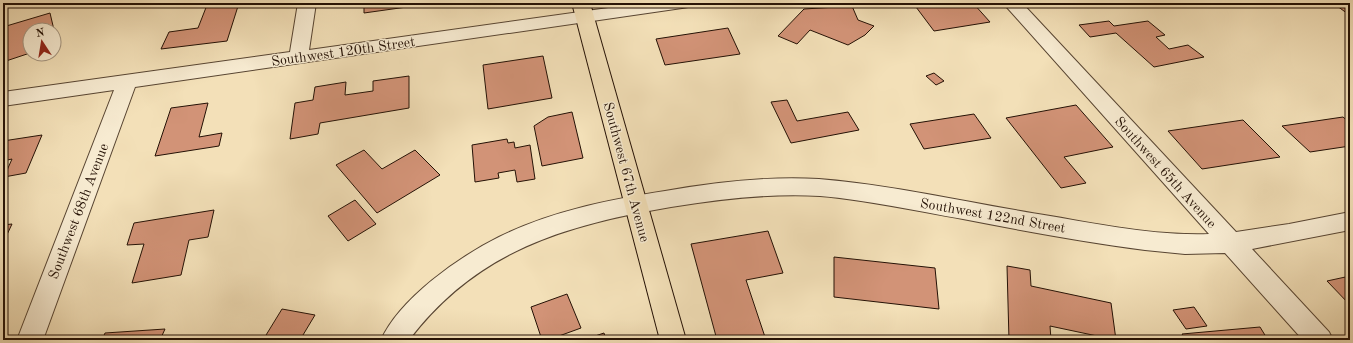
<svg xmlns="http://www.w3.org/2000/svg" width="1353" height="343" font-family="'Old Standard TT',serif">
<rect width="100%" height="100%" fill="#f3e0b8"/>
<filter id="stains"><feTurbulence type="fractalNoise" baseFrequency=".005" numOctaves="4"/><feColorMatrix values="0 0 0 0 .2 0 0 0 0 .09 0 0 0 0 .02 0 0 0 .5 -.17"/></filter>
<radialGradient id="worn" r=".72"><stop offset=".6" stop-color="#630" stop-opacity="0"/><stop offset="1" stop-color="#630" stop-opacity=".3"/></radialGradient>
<path fill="#d29377" stroke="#241105" d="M228,3H239L227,41L161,49L169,32L198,28L207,5Z
M364,3H421V5L364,13Z
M944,3H973L990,22L934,31L916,7Z
M1333,3H1350V14H1348Z
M852,6L858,20L874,26L865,35L848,45L810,30L797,44L778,36L804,9Z
M50,13L54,30H30V53L3,62V27Z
M1109,21L1114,26L1148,21L1165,35L1156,37L1169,49L1188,45L1204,57L1154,67L1116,33L1090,37L1079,25Z
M728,28L740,54L665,65L656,39Z
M543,56L552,98L488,109L483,65Z
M934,73L944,81L936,85L926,76Z
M409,76V108L320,123L318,134L290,139L295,103L313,100L315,87L346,82L345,95L373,91V81Z
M787,100L797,121L848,112L859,130L791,143L771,102Z
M208,103L199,137L222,133L219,146L155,156L171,108Z
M1076,105L1113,147L1064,157L1086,183L1061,188L1006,118Z
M572,112L583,158L542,166L534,126L548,117Z
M974,114L991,138L924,149L910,124Z
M1343,117L1350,123V146L1310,152L1282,126Z
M1243,120L1280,157L1202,169L1168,131Z
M42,135L26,173L4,177L12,159L3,161V141Z
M507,139L508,143L514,142L515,148L530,145L535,179L517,182L515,170L498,173L499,178L475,182L472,145Z
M364,150L382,169L415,150L440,175L377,213L336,165Z
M355,200L376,224L348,241L328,216Z
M214,210L208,237L189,240L181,275L132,283L144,244L127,245L134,223Z
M12,224L4,241L3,242V225Z
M768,231L783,273L746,280L766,340H717L691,244Z
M834,257L935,268L939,309L834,297Z
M1007,266L1030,270L1031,286L1111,303L1116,340L1050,326L1051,340H1009Z
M1350,276V305L1327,281Z
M567,294L581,328L548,340H542L531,307Z
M1194,307L1207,326L1186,329L1173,310Z
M282,309L315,315L300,340H263Z
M1260,327L1268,340H1186L1182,334Z
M165,329L160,340H102L105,333Z
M604,333L606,340H583Z"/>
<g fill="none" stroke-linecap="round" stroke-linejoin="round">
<g stroke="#584532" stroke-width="2">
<path id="minor" d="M298,3H316L309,50L644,3H691L688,7L682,8L135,87L43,340H17L114,90L3,106V92L290,52Z
M1003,3H1022L1236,232L1289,224L1350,212V230L1252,249L1329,332L1333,340H1303L1225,253L1185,254L1145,250C1084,242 1024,231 963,219C916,211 868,200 820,196C770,193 720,199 671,207C566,225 477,250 409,340H381C400,298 459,257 499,237C551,211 608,200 665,191C716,182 767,176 819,179C892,185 965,202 1038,214C1094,223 1152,236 1209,234Z"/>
</g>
<g stroke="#241105" stroke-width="2">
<path id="major" d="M572,3H590L686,340H660Z"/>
</g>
<use href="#minor" fill="#f7ebd1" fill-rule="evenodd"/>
<use href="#major" fill="#f3e0b8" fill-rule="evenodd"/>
</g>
<g text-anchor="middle" stroke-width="3" stroke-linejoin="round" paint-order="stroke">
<g font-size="14" fill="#241105" stroke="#f7ebd1">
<text transform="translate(343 51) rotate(-8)" y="5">Southwest 120th Street</text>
<text transform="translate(627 172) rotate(75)" y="5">Southwest 67th Avenue</text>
<text transform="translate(1166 172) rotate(48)" y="5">Southwest 65th Avenue</text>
<text transform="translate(78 211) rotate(-69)" y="5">Southwest 68th Avenue</text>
<text transform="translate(993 215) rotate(10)" y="5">Southwest 122nd Street</text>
</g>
</g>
<rect width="1353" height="343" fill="none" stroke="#f3e0b8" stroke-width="16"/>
<rect x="4" y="4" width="1345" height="335" fill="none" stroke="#241105" stroke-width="2"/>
<rect x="8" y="8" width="1337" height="327" fill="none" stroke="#241105"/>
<g transform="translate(42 42) rotate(348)"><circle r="19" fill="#f7ebd1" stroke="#a3947f"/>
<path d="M0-3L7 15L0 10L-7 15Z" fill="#8f2418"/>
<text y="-6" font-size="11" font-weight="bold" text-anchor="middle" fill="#241105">N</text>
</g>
<rect width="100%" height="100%" filter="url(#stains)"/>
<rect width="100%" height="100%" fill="url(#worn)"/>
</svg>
